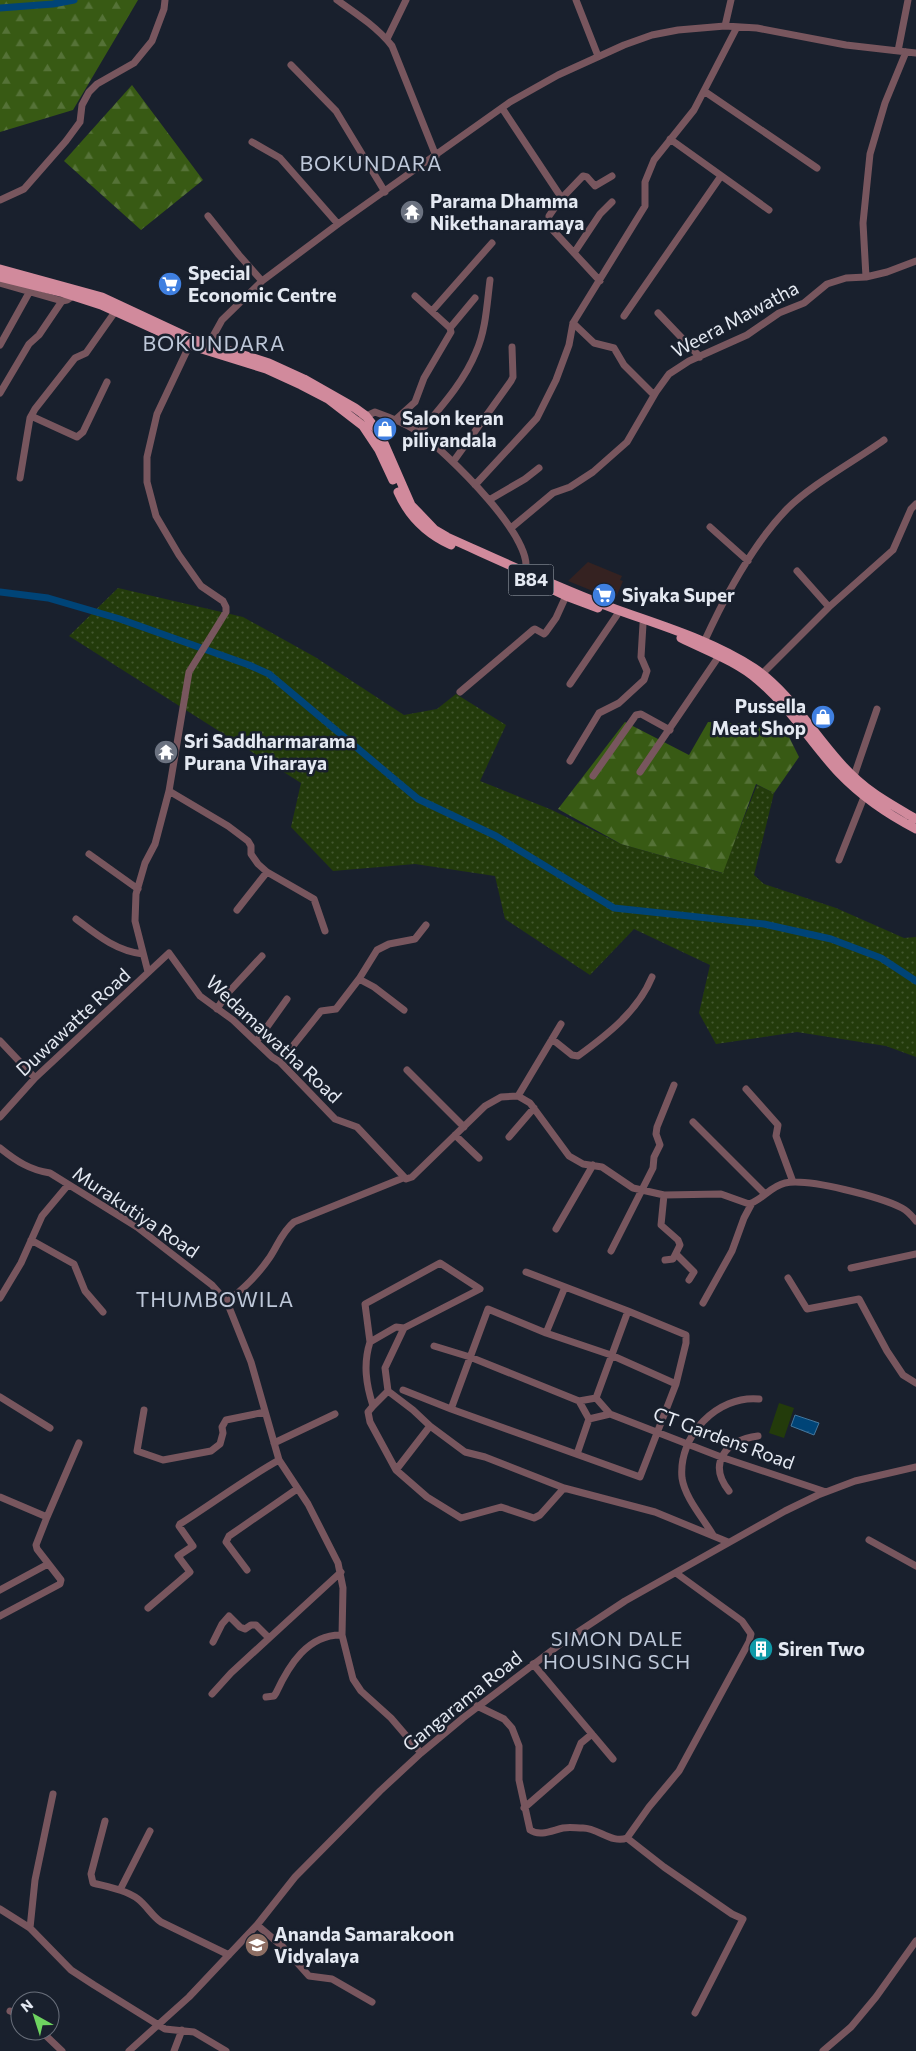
<svg xmlns="http://www.w3.org/2000/svg" width="916" height="2051" font-family="Commissioner,sans-serif">
<defs>
<pattern id="grass-dots" width="8" height="8" patternUnits="userSpaceOnUse" patternTransform="scale(1.25)"><rect width="8" height="8" fill="#233b0b"/><path d="M2 2h.1M6 6h.1" fill="none" stroke="#43572f" stroke-width="1.8" stroke-linecap="round"/></pattern>
<pattern id="forest-firs" width="22" height="20" patternUnits="userSpaceOnUse" patternTransform="scale(1.25)"><rect width="22" height="20" fill="#385a14"/><path d="M5 1l3.5 6h-7zM16 11l3.5 6h-7z" fill="#557237"/></pattern>
<pattern id="water-ripples" width="26" height="14" patternUnits="userSpaceOnUse" patternTransform="scale(1.25)"><rect width="26" height="14" fill="#047"/><path d="M2 4q2-2 4 0t4 0M15 11q2-2 4 0t4 0" fill="none" stroke="#255f8b"/></pattern>
</defs>
<rect width="100%" height="100%" fill="#19202d"/>
<path fill="#352221" d="M588,562L622,576L620,580L623,581L615,600L568,581Z"/>
<path fill="url(#grass-dots)" d="M118,588L243,617L315,657L404,715L437,709L456,694L506,725L480,781L552,810L621,844L722,873L757,785L774,793L754,875L764,884L836,908L904,938L916,937V1057L886,1046L797,1032L716,1044L699,1013L710,965L634,929L590,975L505,919L495,876L415,864L333,871L291,827L301,783L69,636Z"/>
<path fill="url(#forest-firs)" d="M0,0H138L73,110L0,132Z
M132,85L203,180L141,230L64,161Z
M625,722L689,755L708,722L751,724L789,737L799,757L774,793L756,784L723,873L621,844L558,809Z"/>
<path fill="#233b0b" d="M779,1403L794,1408L784,1438L769,1433Z"/>
<path fill="url(#water-ripples)" stroke="#44769c" d="M795,1415L819,1423L814,1435L791,1426Z"/>
<g fill="none" stroke-linecap="round" stroke-linejoin="round">
<path stroke="#047" stroke-width="7" d="M0,8L53,4L74,0
M0,592L48,598L120,619L249,665L269,674L418,799L496,836L614,908L764,924L831,939L881,958L916,981"/>
<path stroke="#78565e" stroke-width="7" d="M337,0C357,14 378,28 392,46L436,156
M576,0L598,56
M725,26L731,0
M387,39L406,0
M898,51L908,0
M291,65L336,111L385,192
M704,91L817,168
M502,108L559,194L560,200L549,216V226L600,281
M670,139L769,210
M252,142L280,158L338,224
M0,200L24,189L66,141L80,122L82,105L89,92L97,84L134,63L152,41L164,9L165,0
M560,200L583,176L587,177L595,186L612,176
M208,216L239,255L262,281
M574,253L600,214L612,202
M866,277L863,223L870,154L885,103L906,52
M0,283L62,301L67,300L73,296
M432,311L492,243
M658,313L700,357
M624,316L721,176
M573,323L594,343L614,348L624,365L654,395
M450,328L475,298
M0,345L30,291
M207,347L222,320L262,281L338,224L510,102L558,75L624,45L652,35L678,30L725,26L757,28L846,45L916,53
M0,393L29,344L39,335L62,301
M31,416L77,437L83,432L107,382
M362,418L375,412C389,417 404,423 417,431C442,448 545,546 523,576
M395,420L415,402L424,378L451,332L450,328L415,296
M419,433C440,408 464,382 476,352C486,330 487,303 490,280
M453,462L511,381L513,377L512,347
M20,478L30,418L35,409L75,358L86,353L117,309
M475,485L537,418L556,380L569,345L573,323L645,206V182L654,160L694,110L737,27
M489,500L525,479L539,468
M710,527L748,561
M511,528L553,493L570,487L593,472L627,442L656,392L669,374L689,361L747,335L779,313L804,303L827,284L846,278L866,277L887,272L916,261
M797,571L829,607
M704,642C725,596 752,545 787,509C812,484 855,461 884,440
M759,677L829,607L893,550L911,509L916,504
M570,684L617,615
M460,692L533,630L535,629L544,634L546,632L556,618L566,596
M570,761L599,713L619,703L644,680L647,671L641,657L643,624
M640,772L719,656
M593,776L636,715L641,714L670,730
M854,776L877,709
M169,791L228,826L248,841L251,846V854L258,864L267,872L314,899L325,931
M89,854L138,889
M839,860L864,797
M237,910L267,872
M76,919C97,935 116,951 143,954
M148,972L135,921L136,894L145,863L155,844L169,791L189,672L226,612V607L223,601L201,586L179,555L156,516L147,482V457L157,414L191,342
M359,979L374,987L404,1010
M217,1009L226,995L262,956
M552,1039L572,1055L578,1056C607,1035 638,1011 652,977
M0,1041L35,1078
M257,1041L287,999
M280,1062L321,1011L336,1009L359,979L377,950L389,944L415,939L426,925
M407,1070L464,1127
M746,1089L778,1125L776,1136L793,1182
M518,1096L561,1024
M0,1117L35,1078L169,953L200,996L233,1020L272,1057L280,1062L335,1119L357,1127L406,1179L412,1177L485,1106L501,1097L518,1096L530,1103L569,1156L583,1164L602,1167L633,1188L664,1195L721,1194L749,1204C762,1200 771,1186 785,1183C808,1178 881,1197 902,1208C908,1211 912,1216 916,1221
M693,1122L765,1194
M455,1135L479,1158
M509,1137L534,1108
M0,1148C16,1161 30,1170 50,1173L137,1227L212,1285L227,1302L251,1362L279,1460L308,1504L338,1563L343,1588L342,1635L353,1679L361,1691L391,1718L421,1753
M664,1195L661,1225L678,1240L680,1245L673,1259L665,1260
M556,1229L593,1165
M31,1240L74,1264L85,1291L103,1312
M611,1251L653,1168L654,1157L660,1145L656,1134L657,1127L674,1085
M677,1255L694,1272L689,1280
M851,1268L916,1254
M526,1272L628,1311
M788,1278L807,1309L859,1299L887,1351L903,1375L916,1383
M0,1298L21,1263L42,1216L68,1185
M227,1302C244,1288 257,1276 270,1257C278,1245 282,1232 294,1222L403,1178
M703,1303L732,1251L744,1218L752,1203
M546,1333L565,1287
M370,1342L365,1304L440,1263L480,1289L404,1328
M434,1346L470,1357L579,1401
M403,1390L451,1409
M388,1391L373,1406C366,1384 363,1364 370,1342L396,1327L404,1328L385,1368L388,1391L413,1410L430,1426L465,1452L485,1457L564,1488L655,1512L728,1542
M0,1397L50,1428
M596,1398L628,1311L686,1335V1343L676,1384L640,1477L451,1409L488,1309L546,1333L611,1355L676,1384
M373,1406L368,1412L370,1422L396,1470L430,1426
M144,1410L137,1451L163,1460L211,1451L220,1444L223,1433L222,1427L226,1420L265,1412
M610,1414L589,1419L579,1401L596,1398L610,1414L721,1457L826,1492
M274,1443L335,1414
M577,1454L589,1419
M396,1470L427,1497L461,1518L501,1507L534,1518L540,1515L564,1488
M729,1491C707,1463 726,1440 758,1436
M0,1497L47,1517L79,1443
M713,1535C703,1518 685,1498 682,1478C678,1436 717,1395 759,1399
M869,1540L916,1566
M247,1570L226,1542L229,1536L297,1489
M0,1590L48,1564
M148,1608L190,1572L178,1556L193,1546L179,1526L180,1524C213,1503 245,1479 279,1460
M0,1616L60,1584L61,1580L37,1549L36,1545L47,1517
M213,1642L222,1624L229,1616L240,1627L245,1629L251,1625H256L269,1638
M533,1664L613,1759
M212,1694L231,1673L341,1572
M266,1697L274,1696L276,1693C289,1665 308,1634 342,1635
M477,1706L504,1719L512,1728L519,1746V1780L530,1830C540,1837 553,1830 563,1828C570,1827 576,1828 583,1828C598,1828 612,1844 627,1838L664,1867L732,1914L743,1919L695,2013
M524,1808L571,1767L581,1743L592,1734
M105,1821L91,1874L93,1883C108,1887 126,1890 138,1899C147,1906 152,1916 161,1922L229,1955
M627,1838L649,1807L679,1771L749,1642L751,1634L742,1621L676,1573
M120,1890L150,1831
M0,1909L30,1928L71,1970L94,1985L165,2029L194,2032L226,2051
M257,1925L283,1947L309,1976L332,1979L372,2002
M30,1928L35,1880L53,1794
M10,2011L20,2015
M41,2031L62,2051
M129,2051L189,1997L257,1925L295,1877L380,1791L421,1753L463,1718L563,1642L625,1601L785,1511L818,1495L855,1481L916,1467
M174,2051L182,2030
M823,2051L851,2027L876,1997L916,1941"/>
<path stroke="#d18a9c" stroke-width="9" d="M0,269L102,297L192,339L269,363L304,379L355,408L366,416L380,434L411,505L435,530L447,537C503,562 558,588 615,609C662,626 711,640 754,668C790,692 813,734 843,766C866,791 887,802 916,819
M0,277L64,293L101,305L189,345L266,369L301,385L328,399L363,426L379,450L393,480
M398,492C409,517 427,534 451,545
M539,583L566,596L598,608
M681,638C707,651 736,661 758,680C790,707 811,743 839,773C861,796 887,814 916,829"/>
</g>
<defs>
<g id="temple-disc" transform="scale(1.25)"><circle r="9.5" fill="#6b7280" stroke="#19202d"/><path d="M0-6L5-2H3V0L6.5 2.5H4V6H1.5V3h-3V6H-4V2.5H-6.5L-3 0V-2H-5Z" fill="#fff"/></g>
<g id="supermarket-disc" transform="scale(1.25)"><circle r="9.5" fill="#3f7fe0" stroke="#19202d"/><path d="M-6-5.5h2.5l.6 2H6L4.5 2H-2.5L-4.4-4H-6ZM-1.5 3.2a1.3 1.3 0 1 0 .1 0ZM3 3.2a1.3 1.3 0 1 0 .1 0Z" fill="#fff"/></g>
<g id="shop-disc" transform="scale(1.25)"><circle r="9.5" fill="#3f7fe0" stroke="#19202d"/><path d="M-5-2.5h2.3a2.7 3.5 0 0 1 5.4 0H5L5.5 6h-11ZM-1.5-2.5h3a1.5 2.3 0 0 0-3 0Z" fill="#fff"/></g>
<g id="building-disc" transform="scale(1.25)"><circle r="9.5" fill="#0f9aa8" stroke="#19202d"/><path d="M-4-6H4V6H1V3H-1V6H-4ZM-2.5-4.3h1.7v1.8h-1.7ZM.8-4.3h1.7v1.8H.8ZM-2.5-1h1.7V.8h-1.7ZM.8-1h1.7V.8H.8Z" fill="#fff"/></g>
<g id="school-disc" transform="scale(1.25)"><circle r="9.5" fill="#8d6e63" stroke="#19202d"/><path d="M0-5L7-2L0 1L-7-2ZM-4 1L0 2.5L4 1V4Q0 6-4 4Z" fill="#fff"/></g>
</defs>
<g fill-rule="evenodd">
<use href="#temple-disc" x="412" y="212"/>
<use href="#supermarket-disc" x="170" y="284"/>
<use href="#shop-disc" x="385" y="429"/>
<use href="#supermarket-disc" x="604" y="595"/>
<use href="#shop-disc" x="823" y="717"/>
<use href="#temple-disc" x="166" y="752"/>
<use href="#building-disc" x="761" y="1649"/>
<use href="#school-disc" x="257" y="1945"/>
</g>
<g text-anchor="middle" stroke-width="5" stroke-linejoin="round" paint-order="stroke">
<rect fill="#19202d" stroke="#a7adb7" stroke-width="1" x="508.5" y="564.5" width="45" height="31" rx="4"/>
<g font-size="18" font-weight="bold" fill="#e4e9f2">
<text x="531" y="586">B84</text>
</g>
<g font-size="19" font-weight="bold" fill="#e4e9f2" stroke="#19202d" text-anchor="start">
<text x="430" y="208">Parama Dhamma<tspan x="430" dy="22">Nikethanaramaya</tspan></text>
<text x="188" y="280">Special<tspan x="188" dy="22">Economic Centre</tspan></text>
<text x="402" y="425">Salon keran<tspan x="402" dy="22">piliyandala</tspan></text>
<text x="622" y="602">Siyaka Super</text>
<text x="806" y="713" text-anchor="end">Pussella<tspan x="806" dy="22">Meat Shop</tspan></text>
<text x="184" y="748">Sri Saddharmarama<tspan x="184" dy="22">Purana Viharaya</tspan></text>
<text x="778" y="1656">Siren Two</text>
<text x="274" y="1941">Ananda Samarakoon<tspan x="274" dy="22">Vidyalaya</tspan></text>
</g>
<g font-size="19" fill="#e4e9f2" stroke="#19202d">
<text transform="translate(735 319) rotate(-28)" y="7">Weera Mawatha</text>
<text transform="translate(73 1022) rotate(-43)" y="7">Duwawatte Road</text>
<text transform="translate(274 1039) rotate(43)" y="7">Wedamawatha Road</text>
<text transform="translate(136 1212) rotate(34)" y="7">Murakutiya Road</text>
<text transform="translate(724 1438) rotate(20)" y="7">CT Gardens Road</text>
<text transform="translate(462 1701) rotate(-39)" y="7">Gangarama Road</text>
</g>
<g font-size="20" letter-spacing="1" fill="#bec8d9" stroke="#19202d">
<text x="617" y="1646">SIMON DALE<tspan x="617" dy="23">HOUSING SCH</tspan></text>
</g>
<g font-size="21" letter-spacing="1" fill="#bec8d9" stroke="#19202d">
<text x="371" y="171">BOKUNDARA</text>
<text x="214" y="351">BOKUNDARA</text>
<text x="215" y="1307">THUMBOWILA</text>
</g>
</g>
<g transform="translate(35 2016) rotate(321)"><circle r="24" fill="#19202d" stroke="#6a707c"/>
<path d="M0-4L9 19L0 12L-9 19Z" fill="#6ed360"/>
<text y="-8" font-size="14" font-weight="bold" text-anchor="middle" fill="#e4e9f2">N</text>
</g>
</svg>
